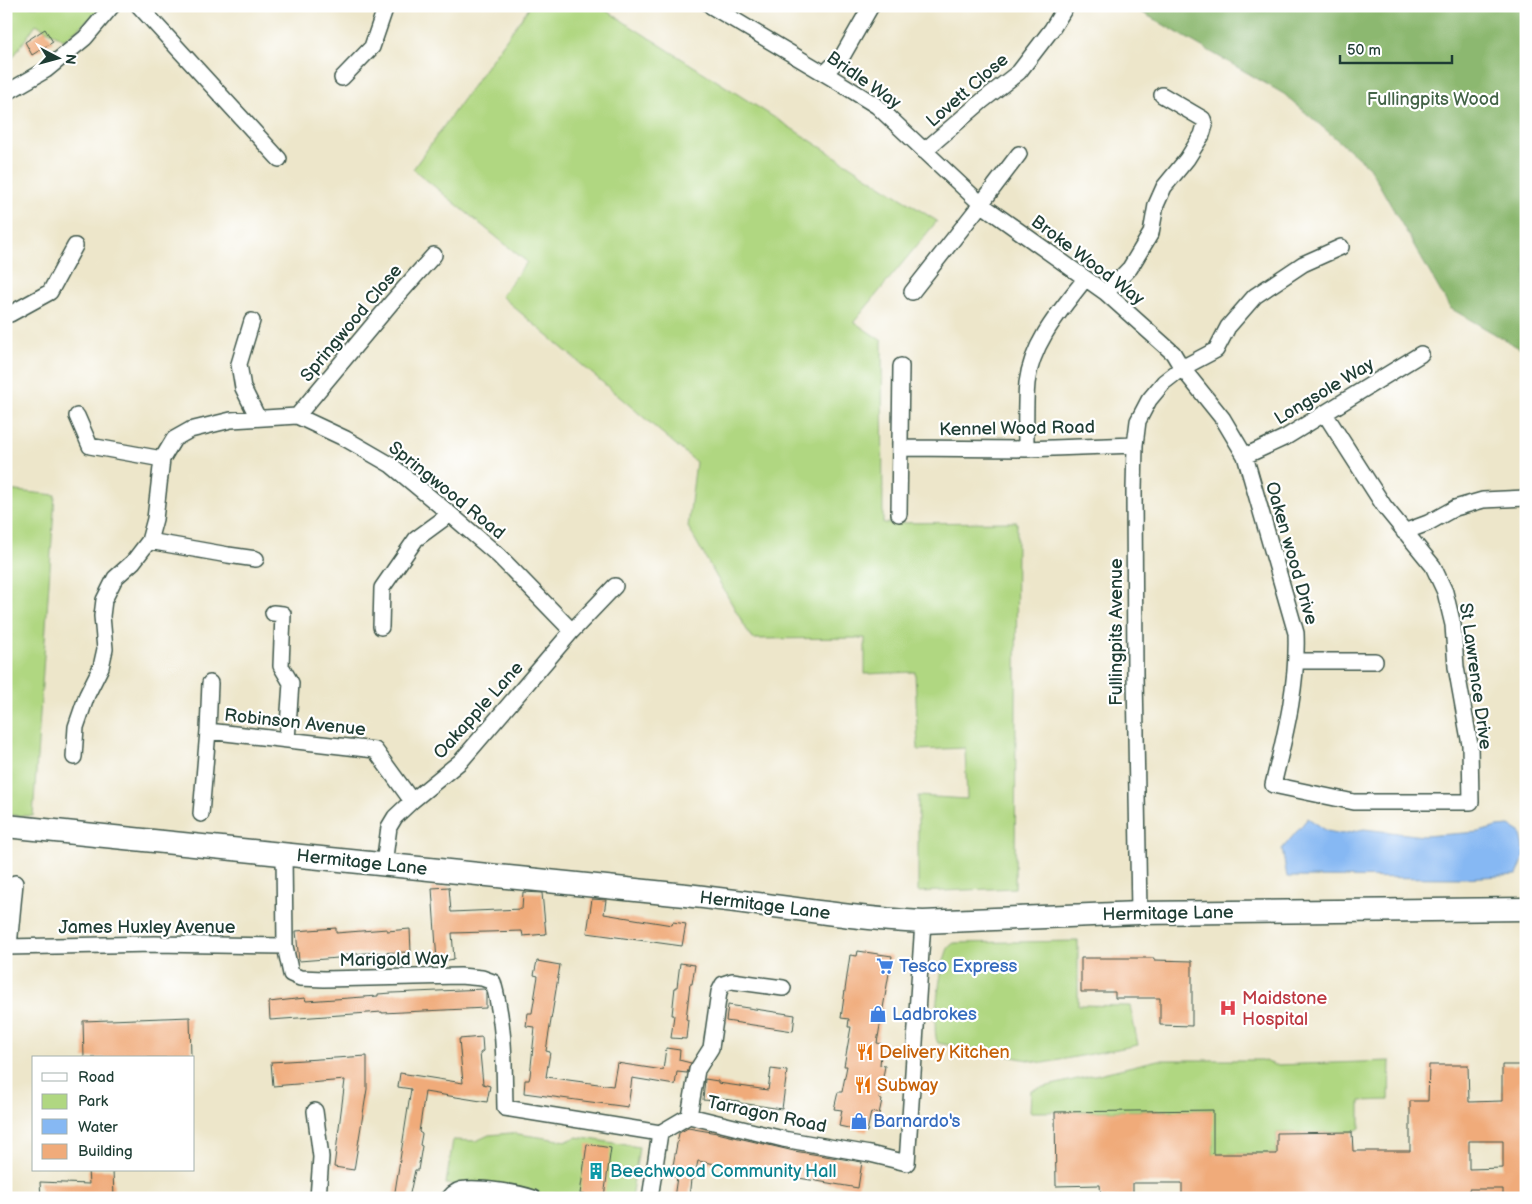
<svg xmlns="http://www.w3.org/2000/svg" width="1532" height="1204" font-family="'Balsamiq Sans',sans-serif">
<rect width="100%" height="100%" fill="#fff"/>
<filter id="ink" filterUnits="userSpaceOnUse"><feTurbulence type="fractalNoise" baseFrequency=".02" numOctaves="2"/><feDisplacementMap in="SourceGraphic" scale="10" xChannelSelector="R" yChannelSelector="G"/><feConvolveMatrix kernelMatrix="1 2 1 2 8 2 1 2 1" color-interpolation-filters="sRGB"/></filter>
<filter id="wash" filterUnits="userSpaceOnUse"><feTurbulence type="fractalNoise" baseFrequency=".0096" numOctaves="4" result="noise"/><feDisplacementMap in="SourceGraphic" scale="20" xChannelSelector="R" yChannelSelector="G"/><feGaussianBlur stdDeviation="1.12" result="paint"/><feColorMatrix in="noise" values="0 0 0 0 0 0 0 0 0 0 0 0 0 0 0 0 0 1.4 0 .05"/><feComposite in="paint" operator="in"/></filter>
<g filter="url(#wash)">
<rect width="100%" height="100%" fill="#ede6ca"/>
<path fill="#b0d781" stroke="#688a5a" d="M6,6H105L64,40L36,24L9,63L6,61Z
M530,6H599L937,221L854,322L882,341L883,523L1017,522L1015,888L918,892V796L967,799L965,748L918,750L915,672L865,674V638L752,639L688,527L696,462L501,296L527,262L413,169Z
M6,490L55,495L33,816L6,815Z
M1078,941V1005L1130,1006L1138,1045L1044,1063L938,1043C930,1032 941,966 947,951C948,947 951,945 954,943Z
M1158,1060H1262L1275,1065L1390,1061L1389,1100L1360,1101V1128L1352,1132L1277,1133V1154H1213L1212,1110L1030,1112L1031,1090Z
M511,1133L567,1141L577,1137L639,1147L631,1198H590L554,1193L548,1198L534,1192L446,1184L453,1140L476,1141L489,1135Z"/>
<path fill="#8cb86f" stroke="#567a52" d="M1131,6H1526V352L1450,308L1369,167L1284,94Z"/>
<path fill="#86b8f3" stroke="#527a94" d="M1308,818L1327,831L1342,834L1364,829L1424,836L1479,832L1497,827L1510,826L1520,832C1526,850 1525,858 1517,875L1464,878L1287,877L1282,849Z"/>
<g id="blocks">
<path fill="#f0ab7a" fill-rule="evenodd" d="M45,29L53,42L32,55L25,42Z
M449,887L451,912L522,909L523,892L542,893L546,934L523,936L522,931L452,933L454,959L437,962L432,888Z
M592,899L606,900L604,914L672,925L673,922L686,924L682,946L587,933Z
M336,928V933L387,929V931L410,929L411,952L366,953L338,956V958L299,961L296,931Z
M858,951L892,956L877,1043L882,1044L880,1065L885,1066L879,1099L882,1100L879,1114L871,1112L867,1132L839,1126L842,1110L834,1109L838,1092H842L847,1066H844L851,1027H848L849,1019L841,1018L850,955L857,956Z
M1081,958H1154V960L1192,961V1026L1160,1025V998H1115V992H1081Z
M537,961L560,965L546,1051L550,1052L546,1077L613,1086L617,1063L663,1070L666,1048L680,1050L679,1060L691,1063L687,1073L677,1072L675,1085L632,1078L628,1107L524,1093L525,1080H529L530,1076L535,1027L526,1026L528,1013H532L538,976L534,975Z
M680,963L695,965L692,984H690L686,1019L688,1020L686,1039L671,1038L674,1015H672L675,987H677Z
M484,989L486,991V1008L382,1013V1012L270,1020L269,1002L305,998L306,1001L378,996V994L392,993Z
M728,1005L795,1015L793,1031L726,1021Z
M190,1017L191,1058H84L83,1021Z
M482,1037L483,1051L480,1053L483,1084L490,1086L487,1102L425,1092L419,1132L422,1134L420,1145L422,1146L418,1170H415L409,1198H394L411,1089L398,1087L400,1073L463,1083L459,1039Z
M367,1056V1089L354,1170L334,1167L345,1080L273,1086L271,1062Z
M1429,1065H1468L1469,1102L1502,1101V1065H1526V1198H1503V1189H1469V1198H1182V1183H1133V1198H1101L1100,1185L1056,1186L1055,1112L1213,1110V1154H1277V1133L1352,1132L1353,1151H1410V1101H1428ZM1469,1141H1503V1168L1469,1169Z
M771,1069L787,1071L782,1109L740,1103L739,1101L715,1098V1101L703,1100L705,1079L718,1081V1083L768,1090Z
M688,1128L717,1133L794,1151L862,1162L858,1188L698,1161L694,1179H691L689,1198H674L677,1177L671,1176L679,1133Z
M587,1144L611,1148L604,1197L580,1194Z
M88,1170H113L114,1198H41L40,1182L89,1184Z"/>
</g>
</g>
<g filter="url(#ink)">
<use href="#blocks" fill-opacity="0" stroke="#3e564a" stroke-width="1"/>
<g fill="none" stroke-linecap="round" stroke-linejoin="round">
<g stroke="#3e564a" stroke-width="18">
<path id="street" d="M139,6L279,159
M711,6L832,78L877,106L981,204L1019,154
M825,73L843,55L871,6
M342,78L372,47L386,6
M6,93L46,70L85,38L112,6
M924,151L982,101L1019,72L1052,29L1066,6
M912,292L981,204L1106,293L1173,353L1182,368L1223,419L1245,456L1296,633C1298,686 1285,735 1273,785L1354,802H1471L1470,745L1456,667L1453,625L1445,592L1433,566L1384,506L1325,414
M1106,293L1130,268L1151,233L1156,205L1164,187L1187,159L1202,135L1205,125L1203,119L1162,95
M6,313L10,314L50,292L75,246
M252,321L239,364L243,388L258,418
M77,416L90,446L162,459
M297,416L392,302L434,255
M900,448L1026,449L1135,445
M1026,449C1026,427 1025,404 1027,383C1032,342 1061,310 1085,279
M1245,456L1286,437L1421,354
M899,514L901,366
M1404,532L1428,523L1455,508L1483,500L1526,498
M149,541L228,555L256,559
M273,613L283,614L281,666L291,683L287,740
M381,627L382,588L416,539L450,514
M1297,661H1375
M208,731L375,750L412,801
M74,757L76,727L87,695L101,667L105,649L102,616L104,600L115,578L133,562L149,541L155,519L162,459L174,439L190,430L231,420L297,416L346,439L391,465L450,514L499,556L572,631
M201,814L208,731L210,683
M284,853L285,946L291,974L300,978L324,979L460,976L482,978L493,982C505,1024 504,1064 505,1108L660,1133L689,1116L783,1139L870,1154L907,1163L923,922
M384,864L389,827L395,817L412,801L461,761L572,631L615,586
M1139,913L1135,675L1134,490L1135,445L1138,421L1149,400L1164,382L1182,368L1216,350L1228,327L1255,296L1303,264L1341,247
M9,946L15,883
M6,947L154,944L285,946
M315,1111L321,1157L318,1198
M689,1116L697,1070L711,1048L719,992L723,984L732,981L783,988
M449,1198C453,1193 458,1189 466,1189C482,1188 517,1192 533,1198
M650,1198L660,1133"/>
</g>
<g stroke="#3e564a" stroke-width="25">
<path id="secondary" d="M6,826C229,848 452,871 675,894C758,902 840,918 923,922L1139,913L1526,909"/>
</g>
<use href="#street" stroke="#fff" stroke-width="15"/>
<use href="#secondary" stroke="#fff" stroke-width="22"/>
</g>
</g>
<defs>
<g id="supermarket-bare" transform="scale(1.35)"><path d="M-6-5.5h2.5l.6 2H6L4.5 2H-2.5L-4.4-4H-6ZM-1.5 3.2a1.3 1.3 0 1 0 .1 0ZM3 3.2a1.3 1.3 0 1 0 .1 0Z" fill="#3f7fe0" stroke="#fff" stroke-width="2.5" paint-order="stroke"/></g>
<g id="hospital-bare" transform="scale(1.35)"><path d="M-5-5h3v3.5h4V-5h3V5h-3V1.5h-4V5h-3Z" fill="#e0444e" stroke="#fff" stroke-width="2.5" paint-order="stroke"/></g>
<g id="shop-bare" transform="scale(1.35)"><path d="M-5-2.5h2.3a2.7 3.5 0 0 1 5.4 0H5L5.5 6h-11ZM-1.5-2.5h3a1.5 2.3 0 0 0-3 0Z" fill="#3f7fe0" stroke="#fff" stroke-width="2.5" paint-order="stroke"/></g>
<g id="restaurant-bare" transform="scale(1.35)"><path d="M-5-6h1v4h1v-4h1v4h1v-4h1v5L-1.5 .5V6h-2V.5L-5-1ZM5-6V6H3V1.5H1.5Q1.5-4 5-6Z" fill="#e8710a" stroke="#fff" stroke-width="2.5" paint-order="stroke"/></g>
<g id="building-bare" transform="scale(1.35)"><path d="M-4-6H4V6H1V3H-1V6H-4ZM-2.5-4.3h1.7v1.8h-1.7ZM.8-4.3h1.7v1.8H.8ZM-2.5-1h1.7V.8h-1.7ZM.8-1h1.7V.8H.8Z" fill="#0f9aa8" stroke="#fff" stroke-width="2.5" paint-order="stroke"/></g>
</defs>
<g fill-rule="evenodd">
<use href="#supermarket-bare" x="885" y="966"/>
<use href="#hospital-bare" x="1228" y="1008"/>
<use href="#shop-bare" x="878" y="1014"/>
<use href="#restaurant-bare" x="865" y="1052"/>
<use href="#restaurant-bare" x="863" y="1085"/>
<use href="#shop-bare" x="859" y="1121"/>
<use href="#building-bare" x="596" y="1171"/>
</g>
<g text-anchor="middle" stroke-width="4.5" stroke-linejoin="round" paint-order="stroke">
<g font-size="18" fill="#1f3d34" stroke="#fff">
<text transform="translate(864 80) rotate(35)" y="6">Bridle Way</text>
<text transform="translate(967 90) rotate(-41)" y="6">Lovett Close</text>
<text transform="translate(1088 260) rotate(37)" y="6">Broke Wood Way</text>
<text transform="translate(351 323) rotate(-50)" y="6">Springwood Close</text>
<text transform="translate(1324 391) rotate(-31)" y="6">Longsole Way</text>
<text transform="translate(1017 428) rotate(-1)" y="6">Kennel Wood Road</text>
<text transform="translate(447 490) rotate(39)" y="6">Springwood Road</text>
<text transform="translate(1292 553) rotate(74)" y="6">Oaken wood Drive</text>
<text transform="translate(1116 632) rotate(-90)" y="6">Fullingpits Avenue</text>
<text transform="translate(1476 676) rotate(82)" y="6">St Lawrence Drive</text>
<text transform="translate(478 710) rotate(-48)" y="6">Oakapple Lane</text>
<text transform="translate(295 722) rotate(6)" y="6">Robinson Avenue</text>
<text transform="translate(362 862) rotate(6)" y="6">Hermitage Lane</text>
<text transform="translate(765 905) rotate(7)" y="6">Hermitage Lane</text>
<text transform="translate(1168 913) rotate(-1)" y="6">Hermitage Lane</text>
<text x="147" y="933">James Huxley Avenue</text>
<text transform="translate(394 959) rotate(-1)" y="6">Marigold Way</text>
<text transform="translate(767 1114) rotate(12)" y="6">Tarragon Road</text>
</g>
<g font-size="18" fill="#436447" stroke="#fff">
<text x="1433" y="105">Fullingpits Wood</text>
</g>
<g font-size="18" fill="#366cbe" stroke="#fff" text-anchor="start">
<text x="899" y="972">Tesco Express</text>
<text x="892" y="1020">Ladbrokes</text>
<text x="873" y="1127">Barnardo's</text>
</g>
<g font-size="18" fill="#be3a42" stroke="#fff" text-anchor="start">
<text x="1242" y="1004">Maidstone<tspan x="1242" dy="21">Hospital</tspan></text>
</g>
<g font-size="18" fill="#c56008" stroke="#fff" text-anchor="start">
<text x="879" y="1058">Delivery Kitchen</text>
<text x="877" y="1091">Subway</text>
</g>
<g font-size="18" fill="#0d838f" stroke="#fff" text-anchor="start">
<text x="610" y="1177">Beechwood Community Hall</text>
</g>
</g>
<rect width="1532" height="1204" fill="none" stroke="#fff" stroke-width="25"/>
<rect x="32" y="1056" width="162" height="115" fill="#ffffff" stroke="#a5b1ae"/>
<rect x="42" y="1073" width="25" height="8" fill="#ffffff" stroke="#a5b1ae"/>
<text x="78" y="1082" font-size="15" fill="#1f3d34">Road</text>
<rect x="42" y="1094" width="25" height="15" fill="#b0d781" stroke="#a5b1ae"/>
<text x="78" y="1106" font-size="15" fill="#1f3d34">Park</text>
<rect x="42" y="1119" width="25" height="15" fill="#86b8f3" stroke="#a5b1ae"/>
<text x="78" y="1132" font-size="15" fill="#1f3d34">Water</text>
<rect x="42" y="1144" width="25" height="15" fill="#f0ab7a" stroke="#a5b1ae"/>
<text x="78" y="1156" font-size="15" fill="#1f3d34">Building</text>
<g transform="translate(58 58) rotate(96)" stroke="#ffffff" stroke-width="4" paint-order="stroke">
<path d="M0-4L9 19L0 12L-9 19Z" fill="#1f3d34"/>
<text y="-8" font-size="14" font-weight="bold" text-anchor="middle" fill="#1f3d34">N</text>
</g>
<path d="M1340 55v8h112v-8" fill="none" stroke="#1f3d34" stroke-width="2.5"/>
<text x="1347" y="55" font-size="15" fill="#1f3d34" stroke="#ffffff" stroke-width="4" paint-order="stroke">50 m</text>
</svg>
